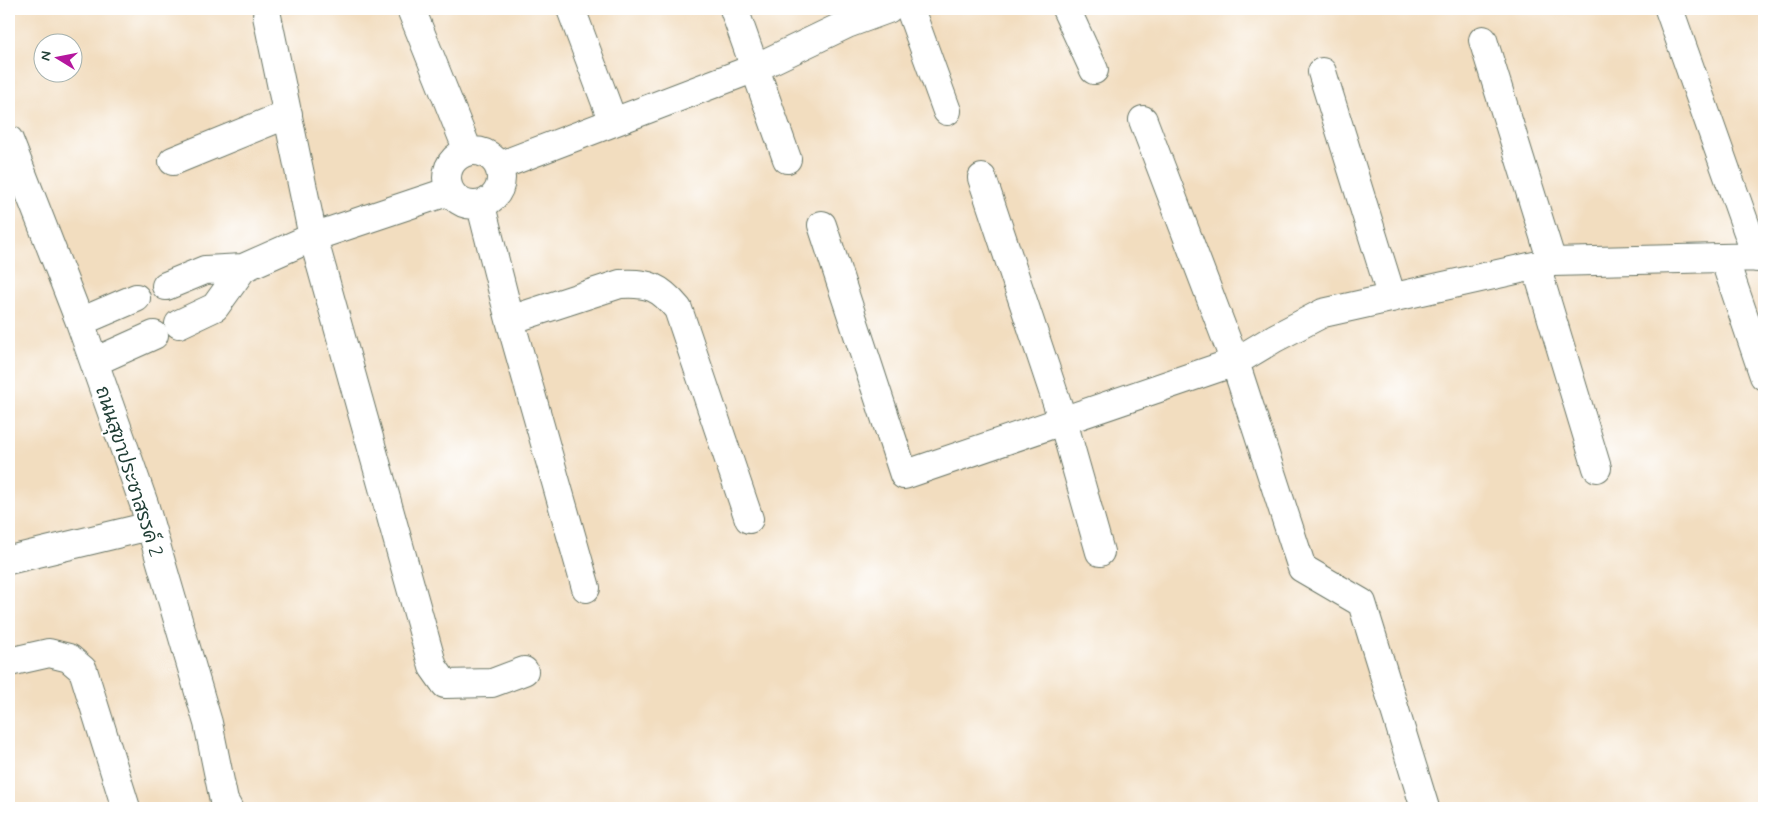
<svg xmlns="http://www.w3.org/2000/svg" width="1773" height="817" font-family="Mynerve,'Playpen Sans Thai',sans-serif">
<rect width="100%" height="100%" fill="#fff"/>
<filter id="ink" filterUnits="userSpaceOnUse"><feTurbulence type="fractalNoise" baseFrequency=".02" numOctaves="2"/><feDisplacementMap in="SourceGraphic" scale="10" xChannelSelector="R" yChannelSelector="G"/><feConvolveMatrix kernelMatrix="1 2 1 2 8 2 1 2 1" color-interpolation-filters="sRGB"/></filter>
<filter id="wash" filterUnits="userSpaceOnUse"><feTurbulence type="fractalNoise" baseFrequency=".0096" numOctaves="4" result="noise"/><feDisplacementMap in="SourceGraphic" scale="20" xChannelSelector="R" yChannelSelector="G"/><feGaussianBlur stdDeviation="1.12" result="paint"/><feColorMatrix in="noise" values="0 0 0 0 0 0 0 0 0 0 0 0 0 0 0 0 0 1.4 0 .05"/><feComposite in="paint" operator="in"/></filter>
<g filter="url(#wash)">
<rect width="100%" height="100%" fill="#f2ddbf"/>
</g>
<g filter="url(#ink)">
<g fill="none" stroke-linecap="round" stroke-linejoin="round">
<g stroke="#697565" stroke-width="30">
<path id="minor" d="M411,9L468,151
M571,9L613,122
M734,9L787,159
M910,9L947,111
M1066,9L1094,70
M1669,9L1757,258
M267,16L313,237L433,667L445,684L492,683L524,671
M1483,40L1552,262
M1322,72L1392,298
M1143,120L1235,362L1302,568L1362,603L1425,808
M9,140L80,322L144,504L208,723L224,801L228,808
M447 178a27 27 0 1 1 54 0a27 27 0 1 1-54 0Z
M173,161L288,114
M499,166L755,68L847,24L888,9
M982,178L1063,421L1100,552
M481,206L510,320L586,588
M822,225L904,475L1235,362L1275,338L1323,313L1552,262L1764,257
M1724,258L1764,376
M1536,266L1597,468
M243,268L313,237L450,191
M166,286L205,270L243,268L215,307L179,324
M510,320L620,284C648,282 660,287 678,309L749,519
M80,322L136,298
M94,362L154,335
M9,560L150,526
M9,662L49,653L69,658L83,670L126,808"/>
</g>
<use href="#minor" stroke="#fff" stroke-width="28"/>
</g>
</g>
<g text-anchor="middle" stroke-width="4" stroke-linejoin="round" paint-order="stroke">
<g font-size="19" fill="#1f3d34" stroke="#fff">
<text transform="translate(130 471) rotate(72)" y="7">ถนนสุขาประชาสรรค์ 2</text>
</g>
</g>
<rect width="1773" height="817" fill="none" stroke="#fff" stroke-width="30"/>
<g transform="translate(58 58) rotate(280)"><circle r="24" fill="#ffffff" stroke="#a5b1ae"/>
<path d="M0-4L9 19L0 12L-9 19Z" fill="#b5179e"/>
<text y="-8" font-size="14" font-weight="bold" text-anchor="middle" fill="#1f3d34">N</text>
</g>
</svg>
